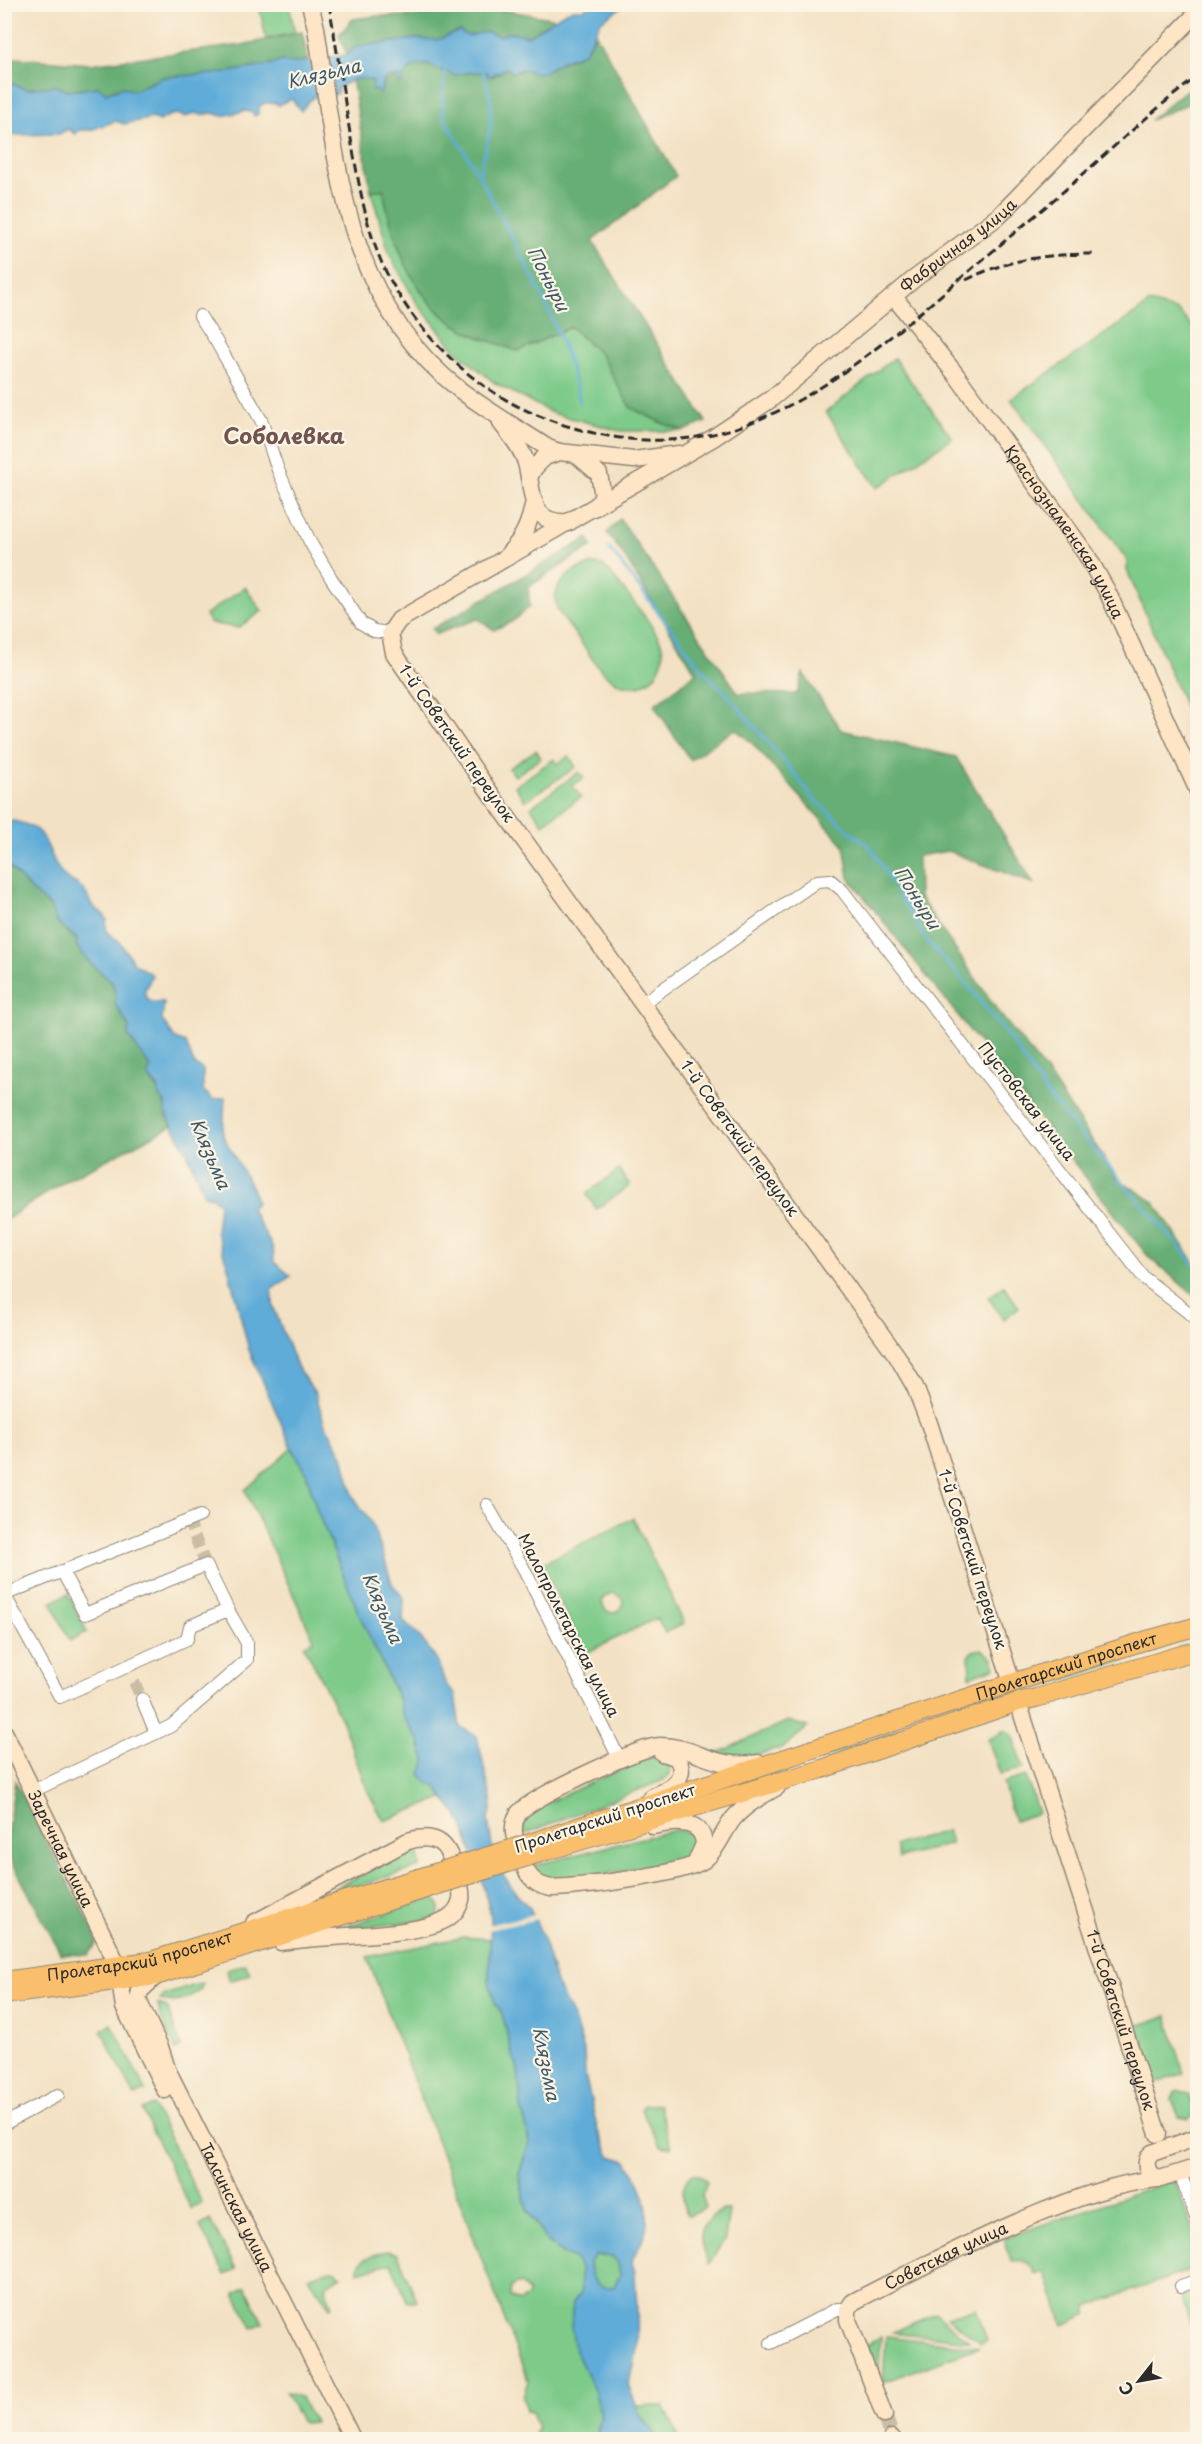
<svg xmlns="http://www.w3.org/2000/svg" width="1202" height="2444" font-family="'Playpen Sans',sans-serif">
<rect width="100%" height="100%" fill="#fcf5e5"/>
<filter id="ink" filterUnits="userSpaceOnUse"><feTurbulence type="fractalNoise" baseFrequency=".0167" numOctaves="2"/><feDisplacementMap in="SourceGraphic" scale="12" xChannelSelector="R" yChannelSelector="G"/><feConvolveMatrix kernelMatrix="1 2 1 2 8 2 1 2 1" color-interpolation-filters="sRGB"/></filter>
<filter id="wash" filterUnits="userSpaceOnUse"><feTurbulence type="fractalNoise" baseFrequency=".008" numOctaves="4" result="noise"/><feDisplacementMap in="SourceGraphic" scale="24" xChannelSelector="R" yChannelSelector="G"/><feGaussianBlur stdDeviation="1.35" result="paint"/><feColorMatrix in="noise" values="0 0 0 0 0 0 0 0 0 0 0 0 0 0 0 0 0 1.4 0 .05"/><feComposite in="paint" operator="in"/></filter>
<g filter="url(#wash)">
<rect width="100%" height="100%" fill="#f3e1c3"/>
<path fill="#7dca89" stroke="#547a5a" stroke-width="1.5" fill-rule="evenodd" d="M259,5H289L295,33L266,39Z
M383,189C394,245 414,306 470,333C485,340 502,345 518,351L571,327L601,355L630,407L662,423L684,431H620L552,413L495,383L455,350L417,303L390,256L371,191Z
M1150,303L1178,311L1197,332V735L1127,570V560L1011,399Z
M894,358L952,438L877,488L826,412Z
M593,564L602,565L609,571C624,591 647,616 659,638C667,653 662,674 647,682C636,689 624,687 613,680C599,672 590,655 581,642C574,632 565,622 559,612C546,587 571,569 593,564Z
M245,587L262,611L238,628L210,623L205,615Z
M536,750L541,758L515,776L509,768Z
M569,756L576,767L525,801L515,786L554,759L557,764Z
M579,772L584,778L572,786L581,797L543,824L531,807Z
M619,1170L630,1185L597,1209L586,1194Z
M1004,1286L1019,1307L1004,1319L988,1298Z
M292,1448L306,1472L317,1510L360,1616L398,1698L404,1718L421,1743L420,1747L426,1757V1764L443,1798L384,1821L367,1790L342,1721L304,1645L314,1640L245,1490Z
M633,1518L684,1623L665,1633L657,1618L586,1653L541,1564ZM613,1593L621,1597L623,1603L619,1611L613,1613L606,1611L602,1602L605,1596Z
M68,1594L87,1632L70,1641L51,1602Z
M982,1649L993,1658L996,1667L970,1677L969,1657L973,1651Z
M1123,1657L1125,1660L1041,1687L1040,1684Z
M931,1719L892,1736L684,1804L683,1801Z
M788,1721L808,1727L784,1747L743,1759L711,1756Z
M1005,1730L1014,1737L1023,1769L1000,1774L988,1739Z
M656,1756L669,1761L670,1772L664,1780L522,1835C520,1820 525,1816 536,1808L640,1760Z
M1026,1776L1038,1813L1014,1821L1003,1783Z
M674,1830L689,1832L695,1836L696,1844L691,1859L675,1864L560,1880C546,1879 539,1877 531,1866Z
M947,1831L951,1844L899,1858L895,1845Z
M417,1845L420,1867L315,1899Z
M434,1897L440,1908L438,1917L417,1922L338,1929Z
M464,1937L491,1939L489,1980L495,2003L502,2013L512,2053L518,2068L521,2107L527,2129L529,2143L519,2174L527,2210L546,2240L561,2253L576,2260L580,2268L581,2292L573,2303L575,2350L595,2392L601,2415L595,2439H535V2431L538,2428L532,2412L526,2411L523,2396L528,2381L367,1957ZM516,2284H521L528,2291L527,2296L519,2302L510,2297L511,2287Z
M246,1964L250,1974L230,1981L226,1970Z
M202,1983L201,1990C184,1999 183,2005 160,2000L165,1995Z
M158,2004L167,2007L181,2047L176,2050L160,2016Z
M1167,2016L1184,2073L1153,2084L1134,2027Z
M112,2024L146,2091L135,2096L101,2030Z
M1179,2090L1189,2094L1194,2110L1189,2119L1179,2117L1172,2099L1175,2092Z
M656,2104L659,2105L671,2148L661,2146L658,2142L641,2110L642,2106Z
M153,2105L202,2203L191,2209L142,2110Z
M692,2174L702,2176L707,2182L702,2196L706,2207L690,2215H687C682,2201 679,2184 692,2174Z
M1175,2180L1197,2242V2268L1088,2306V2314L1063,2325L1045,2272L1035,2275C1032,2262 1023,2259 1011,2261L1004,2238Z
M723,2210H729L725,2239L709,2264C696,2239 697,2223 723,2210Z
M210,2220L236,2269L225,2275L200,2226Z
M387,2251L398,2254L417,2301H407L391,2263L358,2272C357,2257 375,2255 387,2251Z
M595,2255L613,2257L618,2263L620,2275L614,2286C597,2291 590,2278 589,2263Z
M330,2270L337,2271L341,2276L325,2286L332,2306L330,2307L308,2277Z
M1197,2286V2342L1181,2296L1183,2291Z
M246,2287L263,2323L252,2328L235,2293Z
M976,2308L987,2340L980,2343L947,2317Z
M936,2313L969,2341L893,2332Z
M886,2336L979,2347L883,2382Z
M881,2337L878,2379L866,2345Z
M285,2392L300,2397L314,2422L302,2423Z
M636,2406H664L680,2439H656C651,2427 641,2419 636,2406Z"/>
<path fill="#66ae75" stroke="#486c50" stroke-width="1.5" d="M485,7L556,19L528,36C517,34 511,30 501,36C496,35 489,32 485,32C474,33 469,40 460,31L437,40L415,39L356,47L347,55L339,35L353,19L377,16H412Z
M302,32L308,60L294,63L282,61L272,65L215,74L163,77L134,91L122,87L106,93L98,87L67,91L56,86L26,89L5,81L4,57L90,64L242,45Z
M596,34L676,176L592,241L706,422L684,431L662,423L630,407L601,355L571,327L518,351C502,345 485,340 470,333C414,306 394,245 383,189L371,191L352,79L358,77L371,80L376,90L381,93C383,78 387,80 400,76V84C402,78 407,69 414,66C427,60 443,72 456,73C468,74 482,69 493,76L507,68L513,73L526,69L536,73L584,53Z
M1197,81V100L1150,120Z
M620,519L738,693L797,694L803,673L841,730L956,757L1034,884L948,851L918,856L919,897L1000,1014L1047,1073L1117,1178L1154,1202L1197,1266V1298L1147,1255L849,878L844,845L751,742L735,729L690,760L654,705L696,673L626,559L607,533Z
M588,538L592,546L528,587L530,606L513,621L494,630L478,619L436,634L432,629Z
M5,862L34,893L50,906L56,921L78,941L76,945L89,962L112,982L116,994L115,1003L129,1027L128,1036C141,1051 151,1063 151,1082L159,1089L172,1126L67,1180L5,1220Z
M15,1781L95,1933L96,1944L88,1955L61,1954L5,1849Z"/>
<path fill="#5eacd8" stroke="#446c82" stroke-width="1.5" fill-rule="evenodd" d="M589,5H625L601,21L584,53L564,60L544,72L536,73L521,69L513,73L507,68L488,77L487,72C477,72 463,71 455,76L446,71L437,70C424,58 404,68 401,84L397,82L399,76L386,78L382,83L381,93L378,94L377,90L372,91L373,81C356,76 353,79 338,88L337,94C331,96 328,94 322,95C312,95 305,106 301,111L292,99L278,105L276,103H265L259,107L258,114L255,116L251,112L244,111L222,116L213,113L201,115L195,113L185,117L176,114L168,116L159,121L153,118L124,124L116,121L90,130H80L75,134L68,129L59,134L12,135L7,140L4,139V81L26,89L56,86L67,91L99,87L106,93L123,87L134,91L163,77L215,74L272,65L281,61L294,63L347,55L356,47L415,39L437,40L460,31C469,40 474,33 485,32C489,32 496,35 501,36C511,30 517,34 528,36L564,13L574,9H584Z
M5,820C12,820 29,824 35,829C47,837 52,862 62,874C67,880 75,882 81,887C87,891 88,902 94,907C99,912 103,912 107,919L106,925L107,932L119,941L134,963L152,975L144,993L150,1002H164L162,1020L175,1039L186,1043L194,1064L203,1070V1090L213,1100L225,1098L223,1136L252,1188L256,1202L251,1209L273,1248L274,1262L291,1276L271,1290L274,1308L291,1353L300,1372L316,1394L324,1422L343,1456L353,1496L371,1522L382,1551L392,1584L404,1598L403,1621C417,1632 428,1646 437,1661C443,1674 443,1686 455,1694L460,1727L477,1736L491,1798L492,1808L488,1819L492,1846L504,1876L517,1895L530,1908L542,1935L556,1983L574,2019L584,2051L585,2075L598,2131L610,2156L627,2161C642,2186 655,2212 642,2241C638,2249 633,2254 632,2263L635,2272C636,2307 643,2351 628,2384L641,2418L653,2430L656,2439H596L601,2415L595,2392L575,2350L571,2326L573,2303L581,2292L580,2268L576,2260L561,2253L546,2240L527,2210L519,2174L529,2143L527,2129L521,2107L518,2068L512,2053L502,2013L495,2003L489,1980L491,1916L482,1881L464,1829L457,1814L446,1802L437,1787C429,1785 425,1782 421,1774C430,1754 420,1757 421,1743L404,1718L398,1698L360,1616L317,1510L306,1472L292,1448L249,1350L228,1267L216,1231L219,1203L212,1197L204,1195L186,1150L165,1112V1102L158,1095L159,1089L147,1075L151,1068L128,1036L129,1027L115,1003L116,994L112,982L89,962L76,945L78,940L56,921L50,906L34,893L5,862ZM595,2255L613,2257L618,2263L620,2275L614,2286C597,2291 590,2278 589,2263Z"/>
<path fill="#f3e1c3" d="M536,1914L538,1919L488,1930V1925Z"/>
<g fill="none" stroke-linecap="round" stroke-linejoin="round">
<path stroke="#5eacd8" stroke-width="3" d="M446,68L442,96L443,116L479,175
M483,70L491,102L490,131L479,175C517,248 561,320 580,401
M609,548L705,673L724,691L791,769L812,797L854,835L870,846L926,940L965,982L1011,1040L1046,1093L1076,1129L1198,1268"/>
</g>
</g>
<g filter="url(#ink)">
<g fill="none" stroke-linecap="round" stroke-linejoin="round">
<path stroke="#cbbda5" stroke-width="12" stroke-dasharray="12 6" stroke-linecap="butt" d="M188,1520L206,1565
M134,1682L142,1699"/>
<path stroke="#cbbda5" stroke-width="16" stroke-dasharray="16 8" stroke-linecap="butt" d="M884,2415L892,2438"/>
<g stroke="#8f8677" stroke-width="14">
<path id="street" d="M200,316L216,341L261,420L278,470L310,542L331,578L361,623L374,631L390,633
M643,1003L817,881L830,880L842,890L1144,1278L1198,1320
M487,1505L525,1571L620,1760
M62,1571L85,1614L206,1565L228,1610
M4,1594L60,1697L187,1639L190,1626L228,1610L247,1643V1660L171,1726L33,1791
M6,1594L200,1516
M142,1699L156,1733
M4,2124L58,2095
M1180,2173L1198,2223
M1181,2286L1198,2280
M771,2343L837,2309H848"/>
</g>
<g stroke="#8f8677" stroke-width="19">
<g id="secondary">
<path d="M310,4L316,28C337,163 343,299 460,390C488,411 519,429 548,448L559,452"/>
<path id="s1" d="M894,297L957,376L1086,554L1107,591L1198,791"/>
<path d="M501,423C510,435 522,448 526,463C534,492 528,526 570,522"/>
<path d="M577,455L599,474L603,496L596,507"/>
<path d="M529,477L535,467L545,457L559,452L634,460L679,454"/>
<path d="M509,553C524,538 530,522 534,501"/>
<path id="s2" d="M1012,1683L929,1423L915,1387L897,1356L495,800L394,653L390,633L399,620L713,438L771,399L914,279L1000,215L1198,12"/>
<path id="s3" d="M1018,1702L1158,2134"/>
<path id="s4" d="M4,1732L118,1966"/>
<path d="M758,1763C715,1771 696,1746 660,1746C641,1746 527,1799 518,1814C510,1828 515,1840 520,1854C525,1871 531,1885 551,1888C579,1887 683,1875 704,1860C717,1850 723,1832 733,1819C745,1805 761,1796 777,1787"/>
<path d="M651,1797C668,1790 691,1778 676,1757L662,1753"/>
<path d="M653,1826C672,1822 702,1817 704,1844L697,1860"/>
<path d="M254,1923L408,1841C418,1838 429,1836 439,1842C451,1849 463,1886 461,1900C459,1907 454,1914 448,1918C417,1938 322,1934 281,1942"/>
<path id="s5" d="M156,1976L140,1991L138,2000L160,2047L167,2069L353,2440"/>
<path d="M120,1981L124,2007L165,2090"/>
<path d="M1198,2137L1152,2153C1142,2162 1147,2176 1160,2179L1198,2167"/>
<path id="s6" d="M884,2415L848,2320V2309L853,2302C914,2270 975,2239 1039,2213C1077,2198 1116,2183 1157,2179"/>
<path d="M892,2438L893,2440"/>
</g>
</g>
<g stroke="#8f8677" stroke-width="20">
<g id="primary">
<path id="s7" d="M542,1839L1009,1684L1144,1641L1198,1626"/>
<path d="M546,1851L819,1770L1018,1702L1036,1698L1198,1650"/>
<path id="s8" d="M4,1981L150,1961L428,1875"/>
<path d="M4,1995L156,1976L432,1887"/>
</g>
</g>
<use href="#street" stroke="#fff" stroke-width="12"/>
<use href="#secondary" stroke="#fde5c5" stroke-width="16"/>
<use href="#primary" stroke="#f9bf6d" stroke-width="18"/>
<path stroke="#2b2b2b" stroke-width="3" stroke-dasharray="9 4.5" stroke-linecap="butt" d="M329,4C338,55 345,106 354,156C360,191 367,228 381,261C410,327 470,388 537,415C714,487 826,393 954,284C996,248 1039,213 1081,176C1119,142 1157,107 1198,76
M966,280C1007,259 1048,254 1094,254"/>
<g stroke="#8f8677" stroke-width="20" stroke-linecap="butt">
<path id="primary-bridge" d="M428,1875L542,1839
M432,1887L546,1851"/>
</g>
<use href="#primary-bridge" stroke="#f9bf6d" stroke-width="18"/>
</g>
</g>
<g text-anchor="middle" stroke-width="4.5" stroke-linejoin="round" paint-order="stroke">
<g font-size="16" fill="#2b2b2b" stroke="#fcf5e5">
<text dy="6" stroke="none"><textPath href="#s2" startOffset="1923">Фабричная улица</textPath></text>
<text dy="6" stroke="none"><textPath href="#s1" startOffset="291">Краснознаменская улица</textPath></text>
<text transform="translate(457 743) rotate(55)" y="6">1-й Советский переулок</text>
<text transform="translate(1027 1101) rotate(52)" y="6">Пустовская улица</text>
<text transform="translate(740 1138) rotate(54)" y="6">1-й Советский переулок</text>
<text transform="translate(973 1559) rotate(72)" y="6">1-й Советский переулок</text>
<text transform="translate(569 1625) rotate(63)" y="6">Малопролетарская улица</text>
<text dy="6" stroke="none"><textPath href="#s7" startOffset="552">Пролетарский проспект</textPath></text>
<text transform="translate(605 1818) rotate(-18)" y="6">Пролетарский проспект</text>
<text dy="6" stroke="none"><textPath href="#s4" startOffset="130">Заречная улица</textPath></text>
<text dy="6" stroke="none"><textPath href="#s8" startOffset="138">Пролетарский проспект</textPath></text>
<text dy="6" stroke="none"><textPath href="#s3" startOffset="334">1-й Советский переулок</textPath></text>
<text dy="6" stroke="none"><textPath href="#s5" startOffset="261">Талсинская улица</textPath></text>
<text dy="6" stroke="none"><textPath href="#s6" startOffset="225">Советская улица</textPath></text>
</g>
<g font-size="18" font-style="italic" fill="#3d5868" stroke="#fcf5e5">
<text transform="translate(324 74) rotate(-13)" y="6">Клязьма</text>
<text transform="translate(548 279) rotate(63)" y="6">Поныри</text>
<text transform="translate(917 898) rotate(58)" y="6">Поныри</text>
<text transform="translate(210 1154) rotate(67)" y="6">Клязьма</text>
<text transform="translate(382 1608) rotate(67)" y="6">Клязьма</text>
<text transform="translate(546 2064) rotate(79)" y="6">Клязьма</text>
</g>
<g font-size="22" font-weight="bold" fill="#715450" stroke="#fcf5e5">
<text x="284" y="444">Соболевка</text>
</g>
</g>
<rect width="1202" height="2444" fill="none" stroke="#fcf5e5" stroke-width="24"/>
<g transform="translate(1139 2381) rotate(239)" stroke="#fcf5e5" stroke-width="4.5" paint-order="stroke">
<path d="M0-4.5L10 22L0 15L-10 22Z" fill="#2b2b2b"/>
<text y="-9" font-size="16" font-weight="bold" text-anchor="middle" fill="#2b2b2b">С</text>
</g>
</svg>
